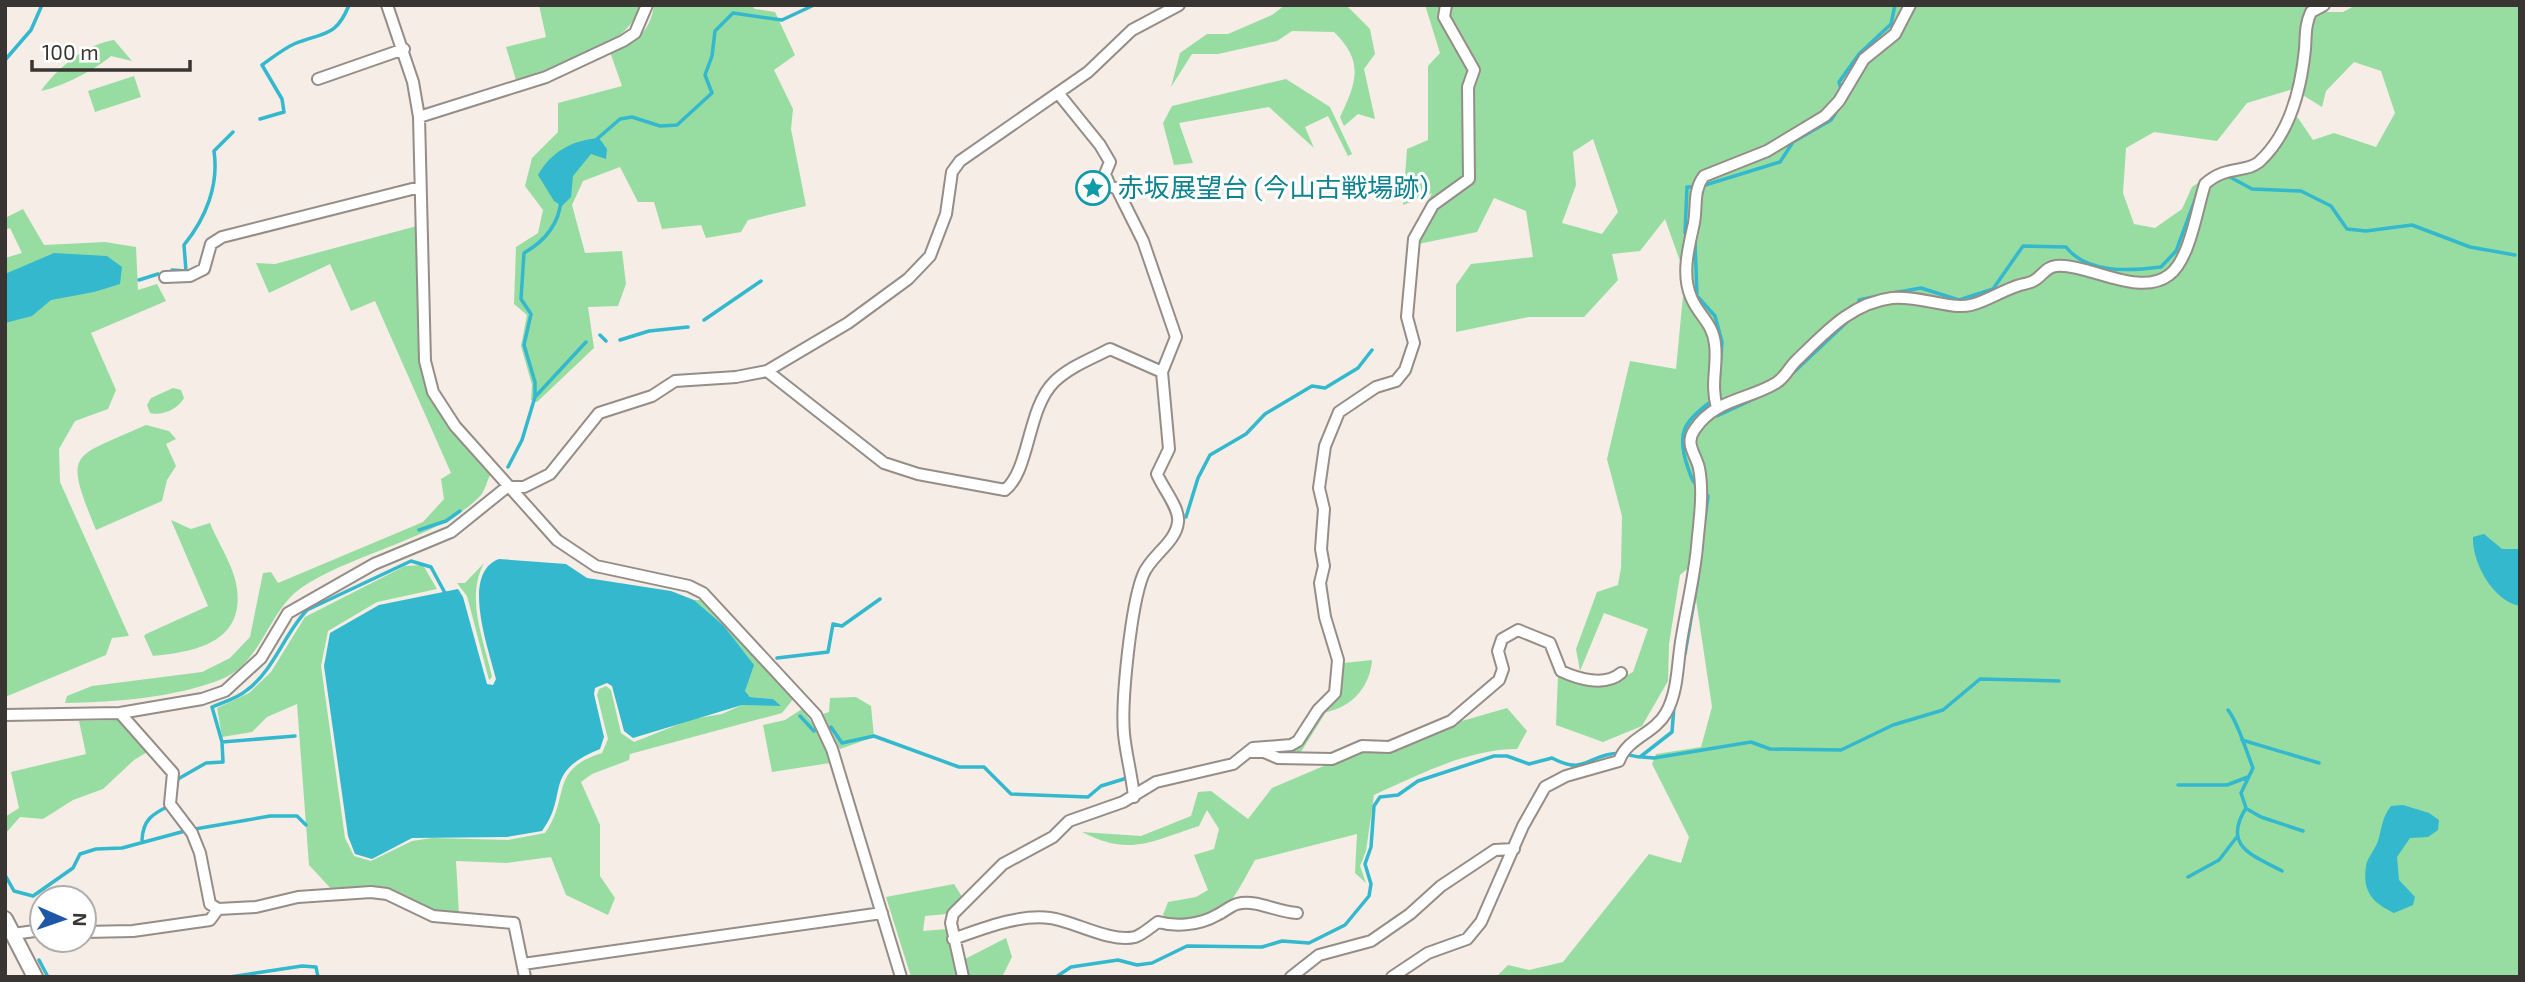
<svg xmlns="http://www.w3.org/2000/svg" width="2525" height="982" font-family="'Exo 2','Noto Sans JP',sans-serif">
<rect width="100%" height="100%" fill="#f5ede6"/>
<path fill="#97dda2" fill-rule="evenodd" d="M539,5H640C629,50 555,65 516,80L506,47L546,37Z
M654,5H751L755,9L775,12L795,55L774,70L793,109L791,129L806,206L748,220L741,232L706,238L701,225L662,229L654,202H638L620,167L583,181L572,205L585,253L622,251L626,284L618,306L588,307L594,348L537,402L531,400L532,385L521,346L527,315L514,304L516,247L538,233L543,210L525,186L532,158L558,132V103L622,86L610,52C635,41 650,34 654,5Z
M1285,5H1346L1370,29L1375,54L1364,69L1375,119L1358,114L1344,126L1340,117C1357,82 1364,61 1334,32L1292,31L1277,41L1218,54H1192L1171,87L1180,53L1207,34H1228L1272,15Z
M1425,5H2323V12H2343L2356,5H2520V977H1496L1508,965L1529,970L1563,962L1649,854L1681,863L1689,837L1652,764L1656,754L1701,747L1712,707L1691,566L1680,575L1669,644L1668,681L1642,726L1603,742L1556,725L1558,676C1584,685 1609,686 1633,672L1648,629L1604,613L1580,671L1576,649L1597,592L1618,585L1621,568L1622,516L1607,459L1630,361L1676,369L1685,275L1665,219L1640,251L1612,254L1618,280L1584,317H1529L1456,332V285L1471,264L1533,257L1526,211L1494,198L1477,232L1418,244L1415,227L1432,193L1403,205L1407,149L1428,140V66L1440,53ZM2354,62L2381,71L2395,113L2376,147L2334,133L2313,140L2298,118L2289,114L2255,163L2222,167L2192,187L2182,209L2155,228L2134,224L2123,193L2126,148L2154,132L2217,141L2247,103L2293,89L2322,107L2326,91ZM1593,139L1618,212L1602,234L1562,223L1576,185L1573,152Z
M114,40L132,61L111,56C95,70 61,87 41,91C56,69 86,44 114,40Z
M134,76L141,97L95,112L88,91Z
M1286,79L1330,107L1352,154L1348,156L1328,116L1305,127L1314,148L1269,107L1179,123L1193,163L1174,165L1163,123L1172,106Z
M23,209L44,245L105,242L136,247L138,290L157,284L166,301L91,333L116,390L108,409L75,421L59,449L60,482L129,636L112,638L106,655L5,697V258L22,253L10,228L5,230V218Z
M417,226L422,368L428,396L490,475C487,481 485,490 481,495C443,537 350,554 301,588C268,611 261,664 222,679C173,698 117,702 65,703L67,696L92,686L202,672L230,658L250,637L263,573L271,572L278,583L423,522L444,499L441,479L451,473L375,301L351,311L330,264L269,293L256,263L275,264Z
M173,388L181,390L184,398C178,409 163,416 150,413L147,405L151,398Z
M146,425L169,431L176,439L166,444L176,466L167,480L162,501L96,530C63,449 71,459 146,425Z
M171,520L191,529L210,523C218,543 235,568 237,589C244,643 194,652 153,656L144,636L146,634L208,606Z
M484,563C465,599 484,640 492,677L489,680L467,596L457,583H465Z
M423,565L437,589L377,602L328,631L321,666L345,838L354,856L371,861L412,841L432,838L508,840L545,833C571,797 548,770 602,753L608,739L597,695L599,689L606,686L611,690L621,733L634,742L692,719L722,714L742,705L765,704L773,699L750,697L745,691L750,671L723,625L694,600H704L794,698L782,713L630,754L629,760L592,774L581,782L600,825V876L615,898L608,915L566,895L551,857L507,863L456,861L459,915L432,912L383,889L334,892L309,865L297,704L267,717L252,732L222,737L217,708L249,693L271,672L305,617L405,566Z
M1372,660C1370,687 1352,707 1326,712L1299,755L1279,756L1266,749L1265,741L1293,742L1334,685L1344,663Z
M856,697L871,706L874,737L840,749L823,714L829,712L830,698Z
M1507,708L1527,731L1517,749C1468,749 1418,775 1374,795L1366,851L1360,866L1366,883L1355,873L1357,834L1255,860C1226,912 1231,911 1172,923L1163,915L1168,902L1196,897L1208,890L1194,855L1214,849L1219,829L1207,810L1199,826C1152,841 1130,857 1082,832L1141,836L1191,816L1198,792L1211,791L1248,819L1272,788L1361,750Z
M802,709L818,731L830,763L772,772L763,725L785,720Z
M120,720L149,751L134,760L103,789L73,800L43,819L20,817L5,834V817L19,808L11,772L86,754L79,721Z
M954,884L964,900L947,914L925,916L923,931L947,929L951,945L965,959L1006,938L1012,957L1002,977H911L886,897Z"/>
<path fill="#33b8ce" d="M599,138L607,149L606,159L591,154L573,176L571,197L562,206L554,201L538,175C551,152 572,140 599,138Z
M54,253L107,256L122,267L120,284L94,292L51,300L32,316L5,323V274Z
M2484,534L2502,549H2520V606C2493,601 2472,563 2473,537Z
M499,559L566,564L587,578L671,591L694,600L723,625L754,665L745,691L750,697L773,699L781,706L742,705L633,738L624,731L612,686L607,683L595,688L594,694L604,737L600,749C541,773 570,793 542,831L507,837L412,838L372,859L355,854L348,836L324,666L330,633L379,605L458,589L463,597L487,684L493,685L496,679C489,650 460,573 499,559Z
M2403,805L2429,813L2439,820L2438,830L2428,837L2410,838L2397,857L2399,880L2415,897L2413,905L2394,913C2373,903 2362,892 2366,866C2367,858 2375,850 2378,841C2382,828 2382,817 2391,806Z"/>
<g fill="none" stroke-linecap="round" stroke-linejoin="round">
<path stroke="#33b8ce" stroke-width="3.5" d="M5,60L31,30L42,5
M1842,93L1839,82L1859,54L1891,24L1895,5
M260,119L284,112L282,99L262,65C272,58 283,49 294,44C323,32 336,38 349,5
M597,139L620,119L632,117L660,126L677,125L712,93L705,75L712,56L715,31L733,13L782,20L814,5
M2228,176L2252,189L2301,191L2331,206L2347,229L2366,231L2412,225L2470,247L2515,255
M1702,186L1780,162L1793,142L1831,120L1844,100
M1694,187H1687L1685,233L1695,241L1697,296L1715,316L1722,342L1718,396
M172,270L186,271L184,245C206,218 219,185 214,151L233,132
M139,280L158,274
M1893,293L1921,288L1959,300L1993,289L2023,246L2066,247C2087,274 2130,271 2161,267L2176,251L2199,189
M1858,307L1859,300L1878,296
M704,320L761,281
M600,335L606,341
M620,340L649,331L688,327
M1777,388L1848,321
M535,397L586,342
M1705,406L1717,416L1758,397
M508,467L522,440L535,397V382L524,345L531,314L521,299L524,253C545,241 559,225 561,200
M1699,488C1692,482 1691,476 1688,468C1676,433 1683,422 1712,401
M1704,493L1708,496L1705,519
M1186,517L1198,478L1210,455L1246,434L1265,414L1312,386L1325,388L1358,368L1372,350
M419,530L446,521L460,511
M1685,654L1698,578
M777,658L828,652L833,624L842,626L880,599
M2228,710C2237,720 2247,753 2253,768L2241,793L2246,808C2222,846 2252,855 2282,871
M800,716L814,731
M831,727L842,743L874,736L959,767H984L1011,794L1088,797L1101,786L1127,778L1126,775
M2242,740L2319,763
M222,742L295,736
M1642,757L1654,758L1751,742L1770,749L1841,750L1893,725L1943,710L1980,679L2059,681
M2178,785H2227L2248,777
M176,790L178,779L206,763L223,762L222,742L212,707C224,702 238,698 247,690C274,670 284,634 307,610L411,561L431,567L445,593
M2247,809L2261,817L2303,831
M195,829L270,816H297L306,825
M142,840C143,820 152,814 169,806
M5,875L14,891L33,896L73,868L80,854L96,849L122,848L185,831
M2188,877L2219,860L2236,838
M39,960L48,977
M230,977L302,966L316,967L318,977
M1056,977L1071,967L1118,960L1137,965L1152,963L1187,946L1262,947L1282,941L1309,943L1345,925L1369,896L1371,884L1365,864L1371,847L1374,806L1380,797L1398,795L1418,781L1494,756H1507L1529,764L1552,758C1583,774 1584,759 1611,754C1620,752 1632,756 1640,757L1672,732L1674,706"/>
<g stroke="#958d87" stroke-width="14">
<path id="minor" d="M387,5L413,82L419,117L425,361L433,392L455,426L557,540L596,566L689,586L703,593L816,715L832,749L901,977
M318,79L404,49
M1058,93L1100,145L1110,162L1105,174L1110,186L1117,189L1143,241L1176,337L1162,372L1169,449L1157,474C1162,487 1180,508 1178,522C1176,543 1150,556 1143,575C1131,605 1121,701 1124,734C1126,755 1132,776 1134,797
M419,117L546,77L623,41L635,33L647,5
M165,277L190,276L204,269L211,244L222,237L420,187
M767,371L884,463L918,474L1005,490C1030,470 1027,409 1054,382C1069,367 1091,359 1110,349L1162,372
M1717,408C1710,383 1718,366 1715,344C1713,323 1698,315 1691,297C1681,274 1689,246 1694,223C1697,206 1693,190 1704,176L1767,151L1825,116L1839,101L1864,59L1895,34L1910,5
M120,713L173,773L170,804L192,833L200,853L210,904L218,909L256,907L298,897L371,892L387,894L433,916L514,923L525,977
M5,715L120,713L202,699L225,691L261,658L288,613L374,564L451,532L507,487H524L550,474L599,413L652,396L675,381L736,377L767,371L848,323L908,279L930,256L946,214L952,172L960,161L1088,72L1132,30L1179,5
M1251,752H1264L1278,758L1332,759L1362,746L1389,747L1451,721L1499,680L1503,669L1498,651L1502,639L1518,630L1550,643L1561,671C1578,679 1605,687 1621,673
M84,932L133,931L210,920L218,909
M13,934L42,930
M953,939C982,929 1018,914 1050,918C1074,921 1110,943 1135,937C1142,935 1152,926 1158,922C1176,927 1200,925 1217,915C1224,912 1230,906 1237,904C1257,899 1276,912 1297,913
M523,964L882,913
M963,977L951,923L953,914L1003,864L1053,837L1069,821L1123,802L1156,782L1233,764L1253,748L1291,745L1298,741L1318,710L1335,693L1338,660L1325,617L1320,583L1324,566L1321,549L1324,509L1319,488L1325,446L1339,412L1376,387L1396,381L1405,370L1414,343L1407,317L1414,239L1433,205L1469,179L1468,87L1474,70L1444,17L1446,5
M1291,977L1319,955L1371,941L1410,914L1441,886L1495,850L1514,849
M1392,977L1428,953L1467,939L1481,922L1523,826L1545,787L1566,776L1619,761C1627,738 1654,734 1666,713C1679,690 1677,661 1682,636C1687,606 1694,578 1697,547C1699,522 1704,494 1699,468C1696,454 1684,444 1695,429C1715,399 1748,400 1776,383C1786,377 1789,367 1797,360C1825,333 1851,303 1892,298C1918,295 1949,310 1971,305C1987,301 2003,290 2020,285C2024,284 2031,283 2035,280C2043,275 2046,267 2056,266C2088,263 2139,298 2169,275C2190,260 2197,208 2205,184C2226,165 2246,173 2259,162C2290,134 2301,89 2305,49C2306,35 2305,25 2311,12L2324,5"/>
</g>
<g stroke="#958d87" stroke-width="18">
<path id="tertiary" d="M5,919L35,977"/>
</g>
<use href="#minor" stroke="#fff" stroke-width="10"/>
<use href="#tertiary" stroke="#fff" stroke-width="14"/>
</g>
<defs>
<g id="sight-ring" transform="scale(1.75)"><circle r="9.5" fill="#fff" stroke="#0f9aa8" stroke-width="1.5"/><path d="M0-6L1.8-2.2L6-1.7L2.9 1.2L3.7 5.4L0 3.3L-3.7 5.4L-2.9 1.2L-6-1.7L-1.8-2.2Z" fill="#0f9aa8"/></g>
</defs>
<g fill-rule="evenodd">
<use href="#sight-ring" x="1093" y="188"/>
</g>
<g text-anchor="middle" stroke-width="6" stroke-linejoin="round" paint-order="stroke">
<g font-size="26" fill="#0d838f" stroke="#fff" text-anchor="start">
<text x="1118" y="197">赤坂展望台 (今山古戦場跡）</text>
</g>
</g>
<rect width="2525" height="982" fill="none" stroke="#383532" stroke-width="14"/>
<g transform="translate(63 919) rotate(92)"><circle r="33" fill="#ffffff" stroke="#afaead" stroke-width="2"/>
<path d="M0-5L12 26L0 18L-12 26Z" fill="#1e56a8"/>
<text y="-10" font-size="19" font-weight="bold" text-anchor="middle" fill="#383532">N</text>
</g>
<path d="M32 60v10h158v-10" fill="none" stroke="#383532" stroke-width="3.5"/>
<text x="42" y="60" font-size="21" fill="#383532" stroke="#ffffff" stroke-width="5" paint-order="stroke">100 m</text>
</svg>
